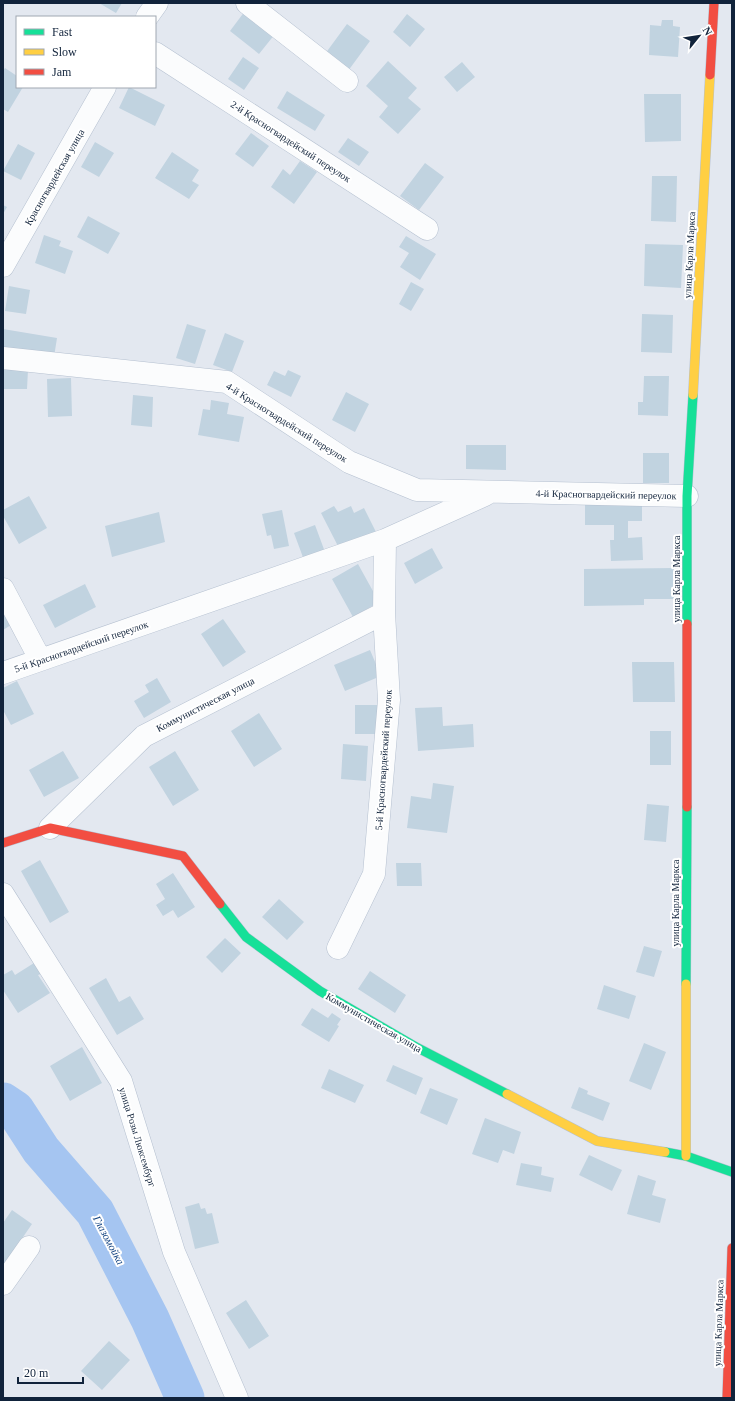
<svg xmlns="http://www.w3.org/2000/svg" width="735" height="1401" font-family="'Times New Roman',serif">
<rect width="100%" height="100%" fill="#e3e8f0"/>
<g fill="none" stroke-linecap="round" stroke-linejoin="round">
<path stroke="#a5c5f1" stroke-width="39" d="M3,1102L15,1110L41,1150L95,1212L150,1319L185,1398"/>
</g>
<path fill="#c1d3e0" d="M99,3H122L116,13Z
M245,11L275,34L259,54L230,31Z
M407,14L425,29L410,47L393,32Z
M662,20H673V26L680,27L678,57L649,55L650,25L661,26Z
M347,24L370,41L348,71L325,54Z
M243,57L259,68L244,90L228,79Z
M388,61L417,88L408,98L421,109L398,134L379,117L388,106L366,86Z
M462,62L475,77L457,92L444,77Z
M5,68L17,76V87H23L8,112L3,109V71Z
M129,87L165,105L155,126L119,108Z
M287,91L325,115L315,131L277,108Z
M644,94H681V141L645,142Z
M251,133L269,146L253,167L235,154Z
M348,138L369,152L359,166L338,152Z
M95,142L114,153L99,177L81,167Z
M18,144L35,153L21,180L3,171Z
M172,152L199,170L192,181L199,185L189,199L155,178Z
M300,161L317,172L294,204L271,187L283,169L290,175Z
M425,163L444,177L419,210L400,196Z
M652,176H677L676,222L651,221Z
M3,205L7,207L3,214Z
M88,216L120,233L108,254L77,237Z
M44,235L61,241L59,246L73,251L65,274L35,263Z
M406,236L436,254L420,280L400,267L409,253L399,247Z
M645,244L683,245L681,288L644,286Z
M411,282L424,289L411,311L399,304Z
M9,286L30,290L26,314L5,311Z
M642,314L673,315L672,353L641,352Z
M187,324L206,330L195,364L176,358Z
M3,329L57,338L54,357L3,348Z
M225,333L244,341L232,372L213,365Z
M3,370H28L27,389H3Z
M288,370L301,376L291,397L267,385L274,371L285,376Z
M644,376H669L668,416L638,415V402H643Z
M71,378L72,416L48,417L47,379Z
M346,392L369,404L355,432L332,420Z
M133,395L153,397L152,427L131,425Z
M211,400L229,403L227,414L244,417L239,442L198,435L203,409L210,410Z
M466,445H506V470L466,469Z
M643,453H669V483H643Z
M29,496L47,528L19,544L3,516V510Z
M642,503V521H628V538L642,537L643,560L611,561L610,540H614V525H585V504Z
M334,506L338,512L351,506L354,513L364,508L376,532L340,550L321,513Z
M282,510L289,546L274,549L271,535L267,536L262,514Z
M159,512L165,542L112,557L105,526Z
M315,525L325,552L304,560L294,533Z
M432,548L443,568L415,584L404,563Z
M358,564L379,602L353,617L332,579Z
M674,568V599H644V605L584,606V569Z
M85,584L96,607L55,628L43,605Z
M3,611L11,625L3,630Z
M223,619L246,652L223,667L201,634Z
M370,650L381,676L345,691L334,665Z
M632,662H674L675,702H633Z
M157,678L171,702L144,718L134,701L149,692L145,685Z
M17,681L34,714L11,725L3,710V688Z
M355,705H382V734H355Z
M442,707L443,726L473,724L474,747L418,751L415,708Z
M259,713L282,749L254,767L231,731Z
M650,731H671V765H650Z
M343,744L368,746L366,781L341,779Z
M63,751L79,778L44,797L29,770Z
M175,751L199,790L173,806L149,767Z
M433,783L454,786L447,833L407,828L411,796L431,799Z
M647,804L669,806L666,842L644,840Z
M40,860L69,912L50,923L21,871Z
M396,863H421L422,886H397Z
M173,873L195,907L178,918L173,910L163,916L156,905L165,899L156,884Z
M279,899L304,922L287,940L262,917Z
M225,938L241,953L222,973L206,957Z
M644,946L662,951L654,977L636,972Z
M34,963L41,974L38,975L50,993L18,1013L3,990V975L12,970L15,975Z
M370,971L406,995L395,1013L358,989Z
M106,978L119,1002L130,996L144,1019L117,1035L89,988Z
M604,985L636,996L629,1019L597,1009Z
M312,1008L328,1018L332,1013L341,1019L337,1025L339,1026L329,1042L301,1025Z
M644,1043L666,1052L651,1090L629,1081Z
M82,1047L102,1083L70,1101L50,1066Z
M393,1065L423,1078L416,1095L386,1081Z
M329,1069L364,1085L355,1103L321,1088Z
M579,1087L588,1091L587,1094L610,1103L603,1121L571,1108Z
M430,1088L458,1099L447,1125L420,1113Z
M485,1118L521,1132L514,1154L503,1150L498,1163L472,1154Z
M589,1155L622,1170L612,1191L579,1175Z
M521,1163L542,1167L541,1175L554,1178L551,1192L516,1185Z
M638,1175L656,1181L652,1195L666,1199L660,1223L627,1214Z
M199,1203L201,1209L205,1208L207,1214L212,1213L219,1243L195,1249L185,1207Z
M12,1210L32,1224L3,1266V1223Z
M246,1300L269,1336L249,1349L226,1313Z
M109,1341L130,1360L102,1390L81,1371Z"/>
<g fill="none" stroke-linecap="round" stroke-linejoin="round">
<g stroke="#b5c0d0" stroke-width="23">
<path id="street" d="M247,3L347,81
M147,17L157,3
M155,53L427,229
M3,266L105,87
M3,358L227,382L349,462L417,490L687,496
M3,589L40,659
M3,673L385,540L485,495
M50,828L144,736L384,613
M3,894L121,1081L174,1252L237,1398
M338,948L374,874L389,700L384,613L385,540
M3,1284L29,1247"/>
</g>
<g stroke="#b5c0d0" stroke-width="10">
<path id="fast" d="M687,624V496L693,395
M220,904L246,937L320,991L416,1047L507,1094
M686,984L687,807
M665,1152L686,1156L732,1172"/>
</g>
<g stroke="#b5c0d0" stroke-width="10">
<path id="slow" d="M693,395L710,75
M507,1094L597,1141L665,1152
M686,1156V984"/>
</g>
<g stroke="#b5c0d0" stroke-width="10">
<path id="jam" d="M710,75L714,3
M687,807V624
M3,843L50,828L183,856L220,904
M727,1398L732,1248"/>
</g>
<use href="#street" stroke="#fbfcfd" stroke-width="22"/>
<use href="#fast" stroke="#16e098" stroke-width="9"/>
<use href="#slow" stroke="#ffcf43" stroke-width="9"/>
<use href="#jam" stroke="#f24e42" stroke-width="9"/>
</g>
<g text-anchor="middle" stroke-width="4" stroke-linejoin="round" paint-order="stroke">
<g font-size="10" fill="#11233b" stroke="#fff">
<text transform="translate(291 141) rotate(33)" y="4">2-й Красногвардейский переулок</text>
<text transform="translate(54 177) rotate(-60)" y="4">Красногвардейская улица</text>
<text transform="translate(689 255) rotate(-87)" y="4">улица Карла Маркса</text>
<text transform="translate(287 422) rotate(32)" y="4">4-й Красногвардейский переулок</text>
<text transform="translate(606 494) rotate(1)" y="4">4-й Красногвардейский переулок</text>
<text transform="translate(676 579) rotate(-90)" y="4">улица Карла Маркса</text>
<text transform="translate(81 646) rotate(-19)" y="4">5-й Красногвардейский переулок</text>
<text transform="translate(205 704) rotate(-27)" y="4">Коммунистическая улица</text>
<text transform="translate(383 760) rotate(-86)" y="4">5-й Красногвардейский переулок</text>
<text transform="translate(675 903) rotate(-90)" y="4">улица Карла Маркса</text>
<text transform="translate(374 1022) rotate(30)" y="4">Коммунистическая улица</text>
<text transform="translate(138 1137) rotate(73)" y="4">улица Розы Люксембург</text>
<text transform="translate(718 1323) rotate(-88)" y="4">улица Карла Маркса</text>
</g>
<g font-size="11" font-style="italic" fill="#144482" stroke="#fff">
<text transform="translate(109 1240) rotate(62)" y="4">Глазомойка</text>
</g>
</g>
<rect width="735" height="1401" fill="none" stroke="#11233b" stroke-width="8"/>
<rect x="16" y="16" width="140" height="72" fill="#ffffff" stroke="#a0a7b1"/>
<rect x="24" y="29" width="20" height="6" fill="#16e098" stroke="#a0a7b1"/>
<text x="52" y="36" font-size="12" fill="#11233b">Fast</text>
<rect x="24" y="49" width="20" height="6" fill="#ffcf43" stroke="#a0a7b1"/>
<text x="52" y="56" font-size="12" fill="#11233b">Slow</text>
<rect x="24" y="69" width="20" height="6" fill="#f24e42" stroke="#a0a7b1"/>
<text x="52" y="76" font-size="12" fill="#11233b">Jam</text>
<g transform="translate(699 36) rotate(60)" stroke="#ffffff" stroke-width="3" paint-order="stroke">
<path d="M0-3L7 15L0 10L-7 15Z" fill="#11233b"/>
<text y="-6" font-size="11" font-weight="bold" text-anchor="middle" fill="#11233b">N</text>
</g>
<path d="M18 1377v6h65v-6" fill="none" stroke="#11233b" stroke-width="2"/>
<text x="24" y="1377" font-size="12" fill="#11233b" stroke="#ffffff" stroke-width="3" paint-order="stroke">20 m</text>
</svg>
